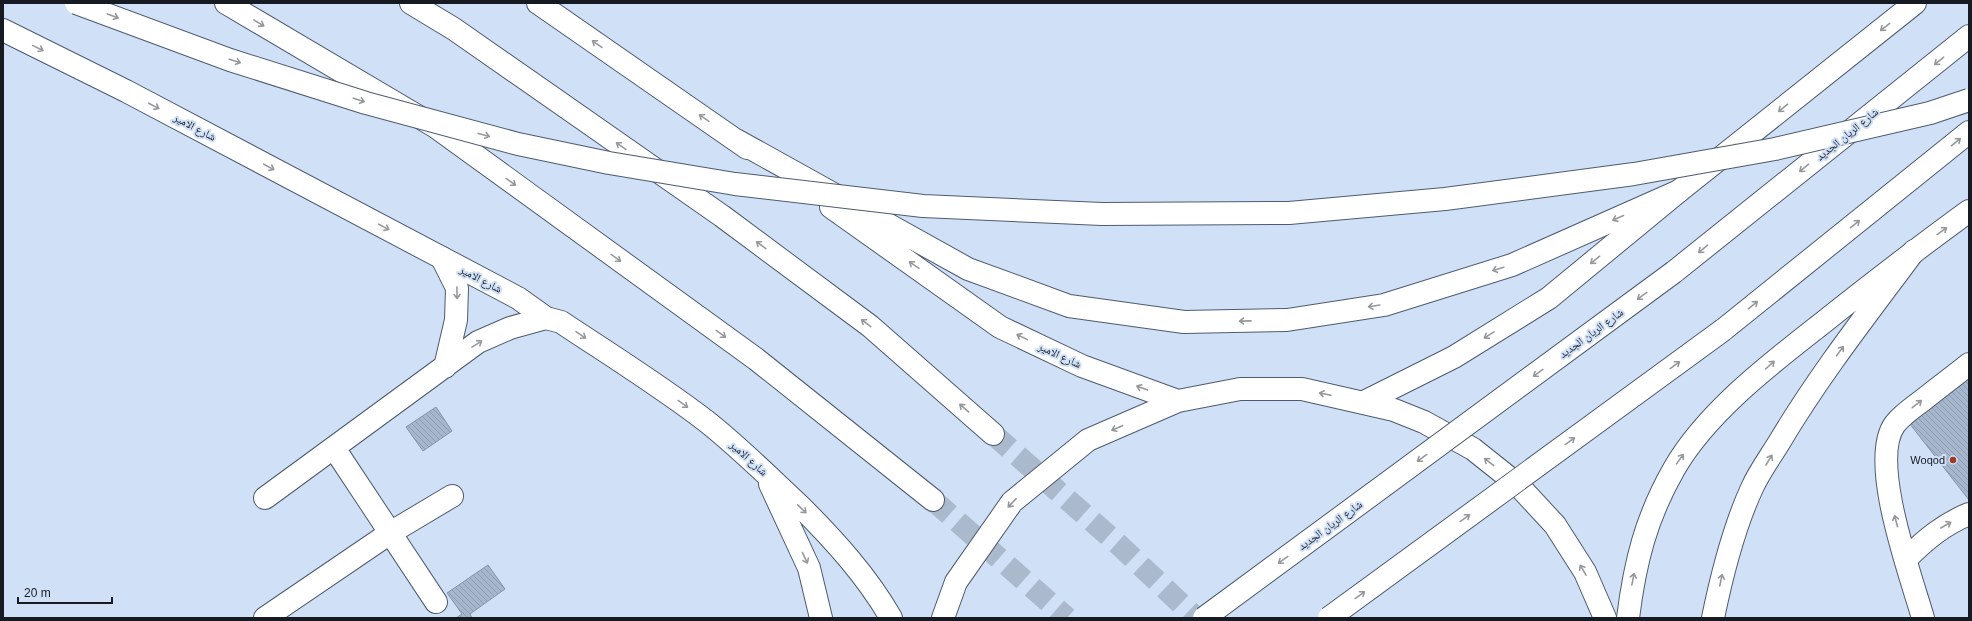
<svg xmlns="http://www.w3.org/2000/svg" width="1972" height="621" font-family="Helvetica,'Noto Naskh Arabic',sans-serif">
<defs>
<pattern id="building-back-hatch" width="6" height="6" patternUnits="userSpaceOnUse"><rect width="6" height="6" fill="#a6b6cc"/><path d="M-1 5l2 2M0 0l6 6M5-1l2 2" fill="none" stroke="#8e9caf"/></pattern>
</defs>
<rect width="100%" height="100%" fill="#d0e0f7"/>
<path fill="url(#building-back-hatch)" stroke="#8594aa" d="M1969,370V500L1906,419Z
M436,407L452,431L423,451L406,427Z
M488,565L505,589L470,614L472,618H456L462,614L447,593Z"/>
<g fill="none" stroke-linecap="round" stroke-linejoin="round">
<path stroke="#abb9cd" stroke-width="22" stroke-dasharray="22 11" stroke-linecap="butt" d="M993,434L1118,544L1196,618
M933,500L1067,618"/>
<g stroke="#4e5b6f" stroke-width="24">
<path id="minor" d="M442,258L457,288L456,320L445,367
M1364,402L1454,357L1549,298L1679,191L1915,3
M334,448L436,602
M265,498L478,342L510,328L546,318
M1906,559C1925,540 1944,524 1969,514
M265,618L390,533L452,496
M1628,618C1635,562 1646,518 1674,469C1706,413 1770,364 1820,325C1869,286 1918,248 1969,211
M1923,618C1911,576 1868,460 1895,424C1903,414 1914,407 1923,400C1938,388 1954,376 1969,364"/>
</g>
<g stroke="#4e5b6f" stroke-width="24">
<path id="major" d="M538,3L747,148
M3,30L126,91L518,298L546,318L561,322C609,354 659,385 706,421C739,447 769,477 800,506C834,540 867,576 891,618
M736,140L968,269L1069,306L1184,322L1287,320L1384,305L1512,265L1679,191
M831,207L1000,327L1082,366L1178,401
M770,484L809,568L821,618
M943,618L956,582L1012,502L1088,440L1178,401L1240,389H1302L1394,410L1424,422L1473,449L1517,484L1555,525L1585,572L1605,618
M1713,618C1722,574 1733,529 1752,488C1759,472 1771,456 1780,441C1820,374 1868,313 1914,251"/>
</g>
<g stroke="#4e5b6f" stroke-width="24">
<path id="highway" d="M226,3L436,127L756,359L933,500
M411,3L454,29L722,216L870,326L993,434
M1674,272L1969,36
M1723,330L1969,132"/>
</g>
<use href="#minor" stroke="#fff" stroke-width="22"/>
<use href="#major" stroke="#fff" stroke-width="22"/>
<use href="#highway" stroke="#fff" stroke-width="22"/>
<g stroke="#4e5b6f" stroke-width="24" stroke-linecap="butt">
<path id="highway-bridge" d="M76,3L230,60L366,103L518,144L609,163L735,184L923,206L1102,214L1289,213L1445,199L1634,174L1775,149L1930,113L1969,100
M1204,618L1674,272
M1329,618L1723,330"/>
</g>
<use href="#highway-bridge" stroke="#fff" stroke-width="22"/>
</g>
<defs><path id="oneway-shaft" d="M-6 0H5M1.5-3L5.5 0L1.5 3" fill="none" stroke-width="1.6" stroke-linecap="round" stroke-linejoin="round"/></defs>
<g stroke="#96989c">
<use href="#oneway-shaft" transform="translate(113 16) rotate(20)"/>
<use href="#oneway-shaft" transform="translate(259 23) rotate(31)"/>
<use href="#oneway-shaft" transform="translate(1885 27) rotate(142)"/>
<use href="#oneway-shaft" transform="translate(597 44) rotate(-145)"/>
<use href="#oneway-shaft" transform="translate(38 48) rotate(26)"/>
<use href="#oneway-shaft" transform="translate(235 61) rotate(18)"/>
<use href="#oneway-shaft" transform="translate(1939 61) rotate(141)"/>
<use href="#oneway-shaft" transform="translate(359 100) rotate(18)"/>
<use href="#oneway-shaft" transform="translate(154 106) rotate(28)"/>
<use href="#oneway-shaft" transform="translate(1783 108) rotate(141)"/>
<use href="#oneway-shaft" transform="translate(704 118) rotate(-145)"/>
<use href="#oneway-shaft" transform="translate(484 135) rotate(15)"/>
<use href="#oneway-shaft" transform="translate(1956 142) rotate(-39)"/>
<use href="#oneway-shaft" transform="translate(621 146) rotate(-145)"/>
<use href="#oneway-shaft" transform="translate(269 167) rotate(28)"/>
<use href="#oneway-shaft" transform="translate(1804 168) rotate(141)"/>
<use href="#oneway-shaft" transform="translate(511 182) rotate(36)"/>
<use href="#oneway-shaft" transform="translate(1618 218) rotate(156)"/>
<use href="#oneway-shaft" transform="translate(1855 224) rotate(-39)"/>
<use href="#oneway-shaft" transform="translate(384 227) rotate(28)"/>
<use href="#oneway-shaft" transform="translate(1942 231) rotate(-36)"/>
<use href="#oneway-shaft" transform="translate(761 245) rotate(-143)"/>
<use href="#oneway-shaft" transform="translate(1703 249) rotate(141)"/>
<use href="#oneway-shaft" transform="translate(616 258) rotate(36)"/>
<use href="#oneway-shaft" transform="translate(1595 260) rotate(141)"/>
<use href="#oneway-shaft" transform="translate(914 265) rotate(-145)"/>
<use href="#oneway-shaft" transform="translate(1498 269) rotate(163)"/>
<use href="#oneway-shaft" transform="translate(457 293) rotate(89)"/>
<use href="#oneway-shaft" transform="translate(1642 296) rotate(144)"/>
<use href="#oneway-shaft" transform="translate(1753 305) rotate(-39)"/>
<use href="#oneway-shaft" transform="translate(1374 306) rotate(171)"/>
<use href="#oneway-shaft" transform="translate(1245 321) rotate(179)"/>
<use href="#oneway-shaft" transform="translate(866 323) rotate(-143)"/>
<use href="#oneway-shaft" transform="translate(721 334) rotate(36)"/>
<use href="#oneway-shaft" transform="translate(581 335) rotate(34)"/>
<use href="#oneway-shaft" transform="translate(1489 335) rotate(148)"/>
<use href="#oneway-shaft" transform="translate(1022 337) rotate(-154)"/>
<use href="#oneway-shaft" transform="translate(477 344) rotate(-32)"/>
<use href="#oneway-shaft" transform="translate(1840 351) rotate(-54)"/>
<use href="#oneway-shaft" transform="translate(1675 365) rotate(-36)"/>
<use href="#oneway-shaft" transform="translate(1770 365) rotate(-42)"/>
<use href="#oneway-shaft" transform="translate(1538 373) rotate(144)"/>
<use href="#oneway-shaft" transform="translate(1142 388) rotate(-160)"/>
<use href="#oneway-shaft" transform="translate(1325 394) rotate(-168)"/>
<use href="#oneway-shaft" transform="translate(683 404) rotate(36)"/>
<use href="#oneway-shaft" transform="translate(1917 404) rotate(-38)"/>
<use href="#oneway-shaft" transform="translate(964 408) rotate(-139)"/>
<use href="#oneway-shaft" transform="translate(1117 428) rotate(157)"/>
<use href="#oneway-shaft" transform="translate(1570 441) rotate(-36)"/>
<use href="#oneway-shaft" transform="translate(1422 458) rotate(144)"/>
<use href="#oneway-shaft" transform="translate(1680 459) rotate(-54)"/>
<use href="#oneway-shaft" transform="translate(1769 460) rotate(-59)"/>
<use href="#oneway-shaft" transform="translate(1489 462) rotate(-142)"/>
<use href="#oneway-shaft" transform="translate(1012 503) rotate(133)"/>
<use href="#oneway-shaft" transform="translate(802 509) rotate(44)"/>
<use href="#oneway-shaft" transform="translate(1465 518) rotate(-36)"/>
<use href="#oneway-shaft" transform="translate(1896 521) rotate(-105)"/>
<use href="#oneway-shaft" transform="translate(1946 525) rotate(-30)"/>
<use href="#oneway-shaft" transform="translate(805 558) rotate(65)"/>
<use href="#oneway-shaft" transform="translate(1283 560) rotate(144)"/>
<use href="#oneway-shaft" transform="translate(1583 570) rotate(-120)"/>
<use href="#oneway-shaft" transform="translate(1633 579) rotate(-79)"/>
<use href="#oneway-shaft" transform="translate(1721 580) rotate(-78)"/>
<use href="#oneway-shaft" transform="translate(1360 595) rotate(-36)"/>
</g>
<circle fill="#a0371f" stroke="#d0e0f7" stroke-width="1.5" cx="1953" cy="460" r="4"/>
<g text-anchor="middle" stroke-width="4" stroke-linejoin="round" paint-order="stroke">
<g font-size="11" fill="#161b23" stroke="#d0e0f7">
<text transform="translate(195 127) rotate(28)" y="4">شارع الامير</text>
<text transform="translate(1847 134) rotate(-39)" y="4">شارع الريان الجديد</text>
<text transform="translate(481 279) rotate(28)" y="4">شارع الامير</text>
<text transform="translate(1591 333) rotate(-36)" y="4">شارع الريان الجديد</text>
<text transform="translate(1060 355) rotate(25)" y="4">شارع الامير</text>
<text transform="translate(749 458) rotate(42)" y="4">شارع الامير</text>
<text transform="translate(1330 525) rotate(-36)" y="4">شارع الريان الجديد</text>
</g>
<g font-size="11" fill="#161b23" stroke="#d0e0f7" text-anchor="end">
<text x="1945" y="464">Woqod</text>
</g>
</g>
<rect width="1972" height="621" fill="none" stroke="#161b23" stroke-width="8"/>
<path d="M18 597v6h94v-6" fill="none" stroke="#161b23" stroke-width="2"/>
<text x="24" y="597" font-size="12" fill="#161b23" stroke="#d0e0f7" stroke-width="3" paint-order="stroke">20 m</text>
</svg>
